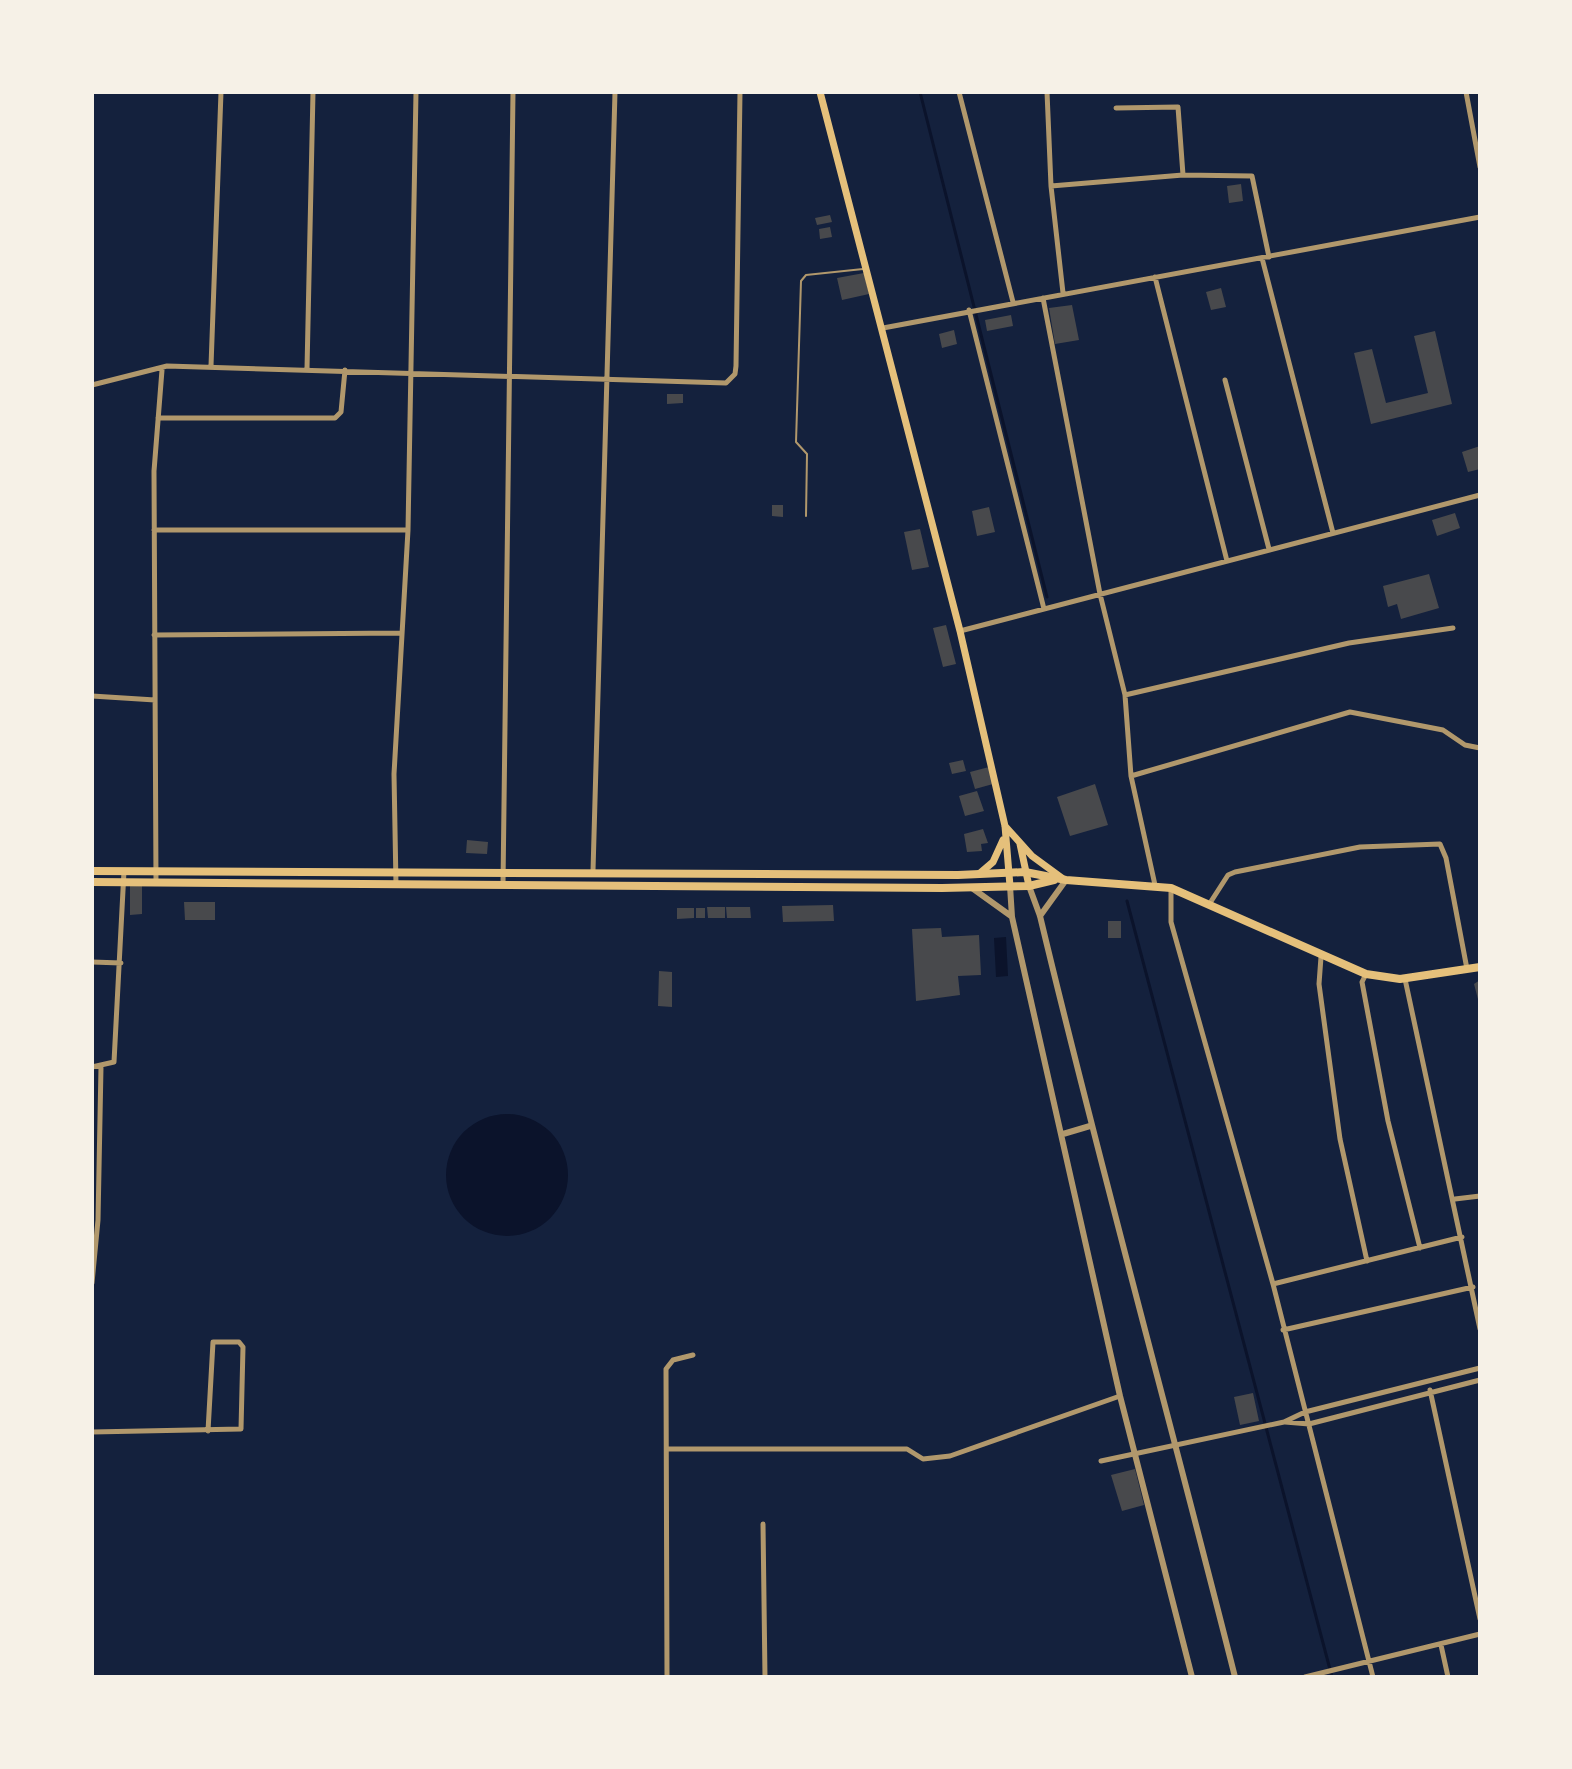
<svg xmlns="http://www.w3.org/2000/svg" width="1572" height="1769" font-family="'Alegreya Sans',sans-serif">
<rect width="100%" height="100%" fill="#14213d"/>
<path fill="#0b132b" d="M1006,937L1008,976L996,977L994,938Z
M446 1175a61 61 0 1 1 122 0a61 61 0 1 1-122 0Z"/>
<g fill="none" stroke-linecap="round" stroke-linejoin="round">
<path stroke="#0b132b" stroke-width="3" d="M920,92L1047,597
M1127,901L1332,1677"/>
</g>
<path fill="#48494c" d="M1241,184L1243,201L1229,203L1227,186Z
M830,215L832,222L817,225L815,218Z
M830,227L832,237L820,239L819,229Z
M864,273L869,294L842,300L837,278Z
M1221,288L1226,307L1211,310L1206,292Z
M1072,305L1079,340L1055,344L1049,308Z
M1011,315L1013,326L987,331L985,320Z
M954,330L957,344L942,348L939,334Z
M1435,331L1452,404L1371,424L1354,353L1372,349L1386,403L1428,393L1414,336Z
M667,394H683V403L667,404Z
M1480,446V469L1468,472L1462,452Z
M772,505H783V517L772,516Z
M989,507L995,532L977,536L972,511Z
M1455,513L1460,528L1437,536L1432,520Z
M920,529L929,567L912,570L904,532Z
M1429,574L1439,608L1401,619L1397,604L1388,607L1383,586Z
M946,625L956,664L943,667L933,628Z
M963,760L966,771L952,774L949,763Z
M989,767L993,784L975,789L970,772Z
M1095,784L1108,825L1070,836L1057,797Z
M977,791L984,811L965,816L959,796Z
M983,829L988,843L981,844L982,851L967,852L964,834Z
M467,840L488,842L487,854L466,853Z
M130,885H142V914L130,915Z
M184,902H215V920H185Z
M833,905L834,921L783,922L782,906Z
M707,907H725V918H708Z
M726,907H750L751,918H727Z
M677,908H694V918L677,919Z
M696,908H705V918H696Z
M1108,921H1121V938H1108Z
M941,928L942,937L979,935L981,975L958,976L960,995L916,1001L912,929Z
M659,971L672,972V1007L658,1006Z
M1480,980V1003H1479L1474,984Z
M1253,1393L1259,1421L1240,1425L1234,1397Z
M1135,1469L1144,1505L1122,1511L1111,1475Z"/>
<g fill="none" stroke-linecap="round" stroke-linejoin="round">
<path stroke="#b1986c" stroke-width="2" d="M806,516L807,454L796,442L801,281L806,275L863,269"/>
<path stroke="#b1986c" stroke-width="5" d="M959,92L1013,302
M1047,92L1051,186L1063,293
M1466,92L1480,167
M1116,108L1178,107L1183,175
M1051,186L1183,175L1252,176L1269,257
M1262,258L1333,533
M1155,277L1227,561
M1043,298L1100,594L1125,695L1131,776L1155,885
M969,310L1044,609
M883,328L1480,217
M211,366L221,92
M307,369L313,92
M1225,380L1269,549
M92,385L167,366L726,383L735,374L736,366L740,92
M158,418H335L341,412L345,370
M154,530H408
M960,631L1480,495
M154,635L400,633
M1125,695L1349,643L1453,628
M92,696L155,700
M1131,776L1350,712L1443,730L1465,745L1480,748
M593,871L615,92
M156,882L154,471L162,370
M503,884L513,92
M396,885L394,774L408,530L416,92
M1171,889V922L1273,1284L1373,1677
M1210,903L1228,875L1235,872L1360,847L1440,844L1446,858L1467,969
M1321,957L1319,984L1340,1139L1367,1261
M92,962L121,963
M1366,974L1362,982L1388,1121L1420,1248
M1405,979L1480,1329
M92,1067L114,1062L124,871
M1455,1199L1480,1196
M92,1283L98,1220L101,1067
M1273,1284L1462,1237
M1283,1330L1473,1287
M1430,1390L1480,1619
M1285,1422L1309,1424L1480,1380
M92,1432L241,1429L243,1347L239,1342H213L208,1431
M667,1449H907L923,1459L950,1456L1120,1396
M1101,1461L1284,1422L1305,1412L1480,1368
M763,1524L765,1677
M1441,1645L1448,1677
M667,1677L666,1369L673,1360L693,1355
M1305,1677L1480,1634"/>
<path stroke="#b1986c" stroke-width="6" d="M1010,886L1012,917L1120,1396L1192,1677
M1029,886L1040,916C1101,1171 1171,1423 1235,1677
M972,888L1011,916
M1040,916L1066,880
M1063,1134L1090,1126"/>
<path stroke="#e5c07b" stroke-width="7" d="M820,92L960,631L1005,826L1010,886
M1005,826L1032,856L1062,878
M1020,844L1029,886
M979,874L993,862L1003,840"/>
<path stroke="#e5c07b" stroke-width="8" d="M92,871L958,875L1025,872L1066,880L1171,888L1366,974L1400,979L1480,967
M92,882L942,888L1029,886L1054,880"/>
</g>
<rect width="1572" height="1769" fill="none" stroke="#f6f1e7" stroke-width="188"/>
</svg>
